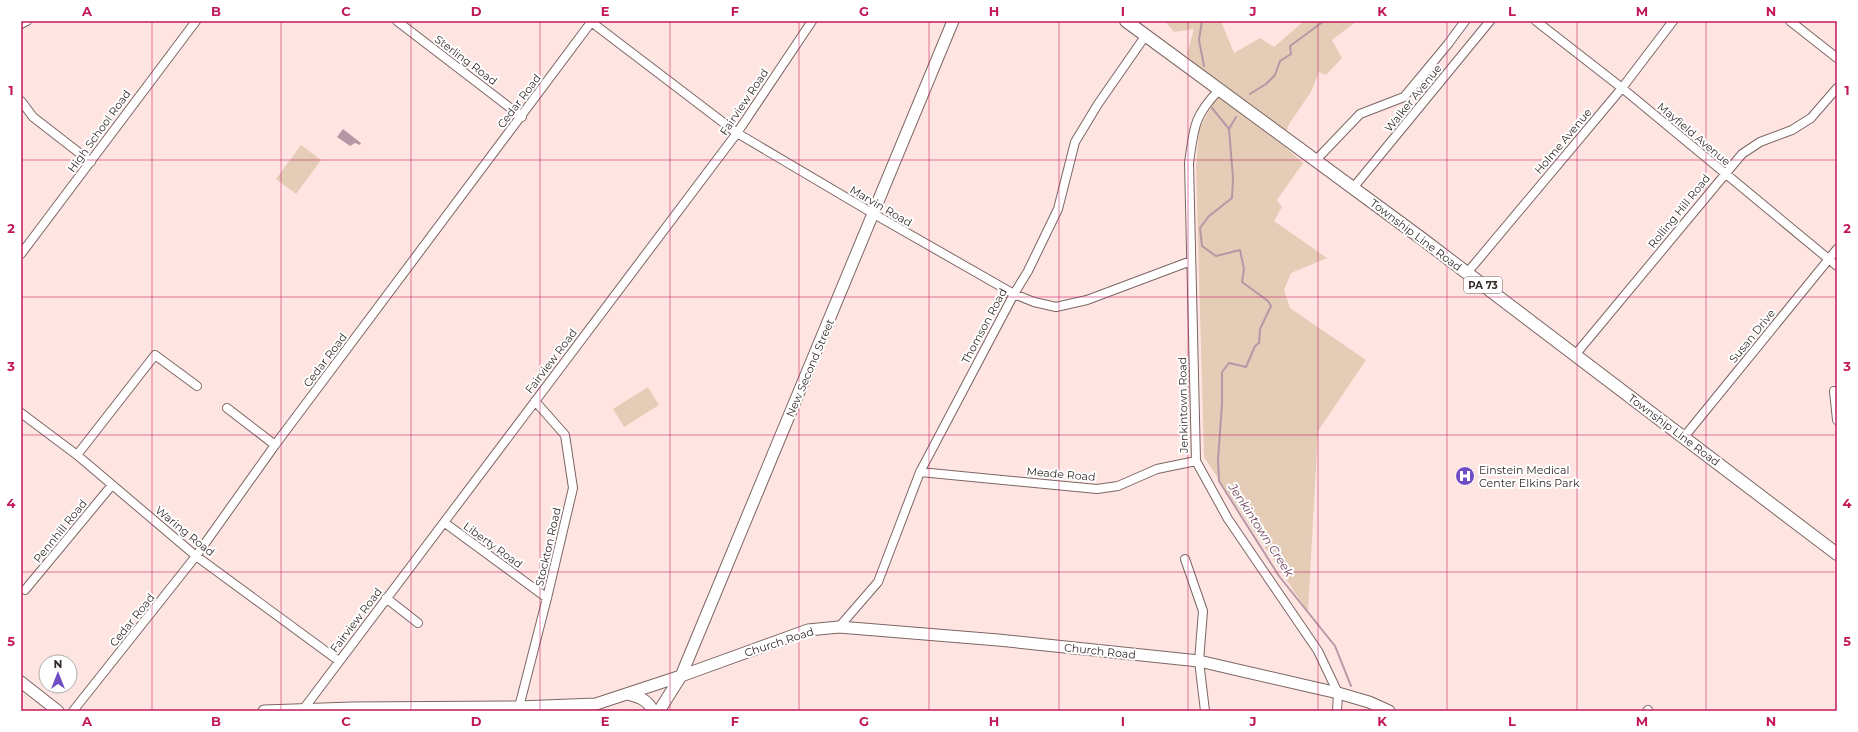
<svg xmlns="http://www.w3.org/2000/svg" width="1858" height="732" font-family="Montserrat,sans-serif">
<rect width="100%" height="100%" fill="#ffe5e2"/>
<path fill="#e4ccb6" d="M1165,21H1221L1234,53L1260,38L1274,47L1304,21H1357L1332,40L1342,58L1326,75L1319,72L1311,92L1289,124L1282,144L1303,163L1277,200L1282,207L1274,221L1327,258L1291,273L1284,290L1290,308L1366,360L1318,431L1308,612L1204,457L1196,166L1199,128L1215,101L1187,54L1194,29L1174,32Z
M301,145L321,160L296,194L276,179Z
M648,387L659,405L624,427L613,409Z"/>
<path fill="#b797a5" d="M343,129L361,143L360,145L355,143L350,146L337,137Z"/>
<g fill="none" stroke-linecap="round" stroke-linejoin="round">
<path stroke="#b797a5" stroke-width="2" d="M1202,21L1199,40L1204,66
M1250,94L1266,84L1275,75L1280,61L1291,54L1290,46L1324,21
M1212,108L1229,129L1233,178L1232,198L1209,216L1200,228L1202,246L1216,256L1240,250L1244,269L1242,282L1268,301L1271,306L1260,329L1259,343L1255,346L1246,367L1229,363L1222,372V404L1218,460L1219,481L1279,576L1335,646L1351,686
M1229,129L1236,117"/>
<g stroke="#7c6663" stroke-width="10">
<path id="street" d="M397,21L522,117
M590,21L737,133L874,214L1014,294L1034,302L1056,307L1087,300L1191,261
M1536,21L1622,88L1837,266
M1790,21L1837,58
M21,24L27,21
M1219,90C1193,117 1194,128 1189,163L1196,461L1228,519L1318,651L1338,693L1337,711
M21,101L33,117L91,162
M1316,160L1360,114L1404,97L1448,44L1465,21
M1353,188L1490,21
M21,254L196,21
M1467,273L1622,88L1673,21
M1575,355L1742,154L1760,142L1792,130L1811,118L1837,88
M1834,391L1837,420
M227,408L275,445
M21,413L77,455L196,556L339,661
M1684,437L1837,249
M77,455L155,355L197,386
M920,472L1097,489L1118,486L1157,469L1196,461
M445,523L547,598
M1185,559L1203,611L1199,661L1205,711
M25,590L112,485
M386,598L418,623
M839,627L878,582L920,472L1014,294L1028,271L1058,209L1075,142L1098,104L1146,35
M519,707L547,598L573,488L565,435L535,401
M73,711L196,556L275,445L592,21
M302,711L737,133L812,21
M1647,711L1648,710"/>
</g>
<g stroke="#7c6663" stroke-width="13">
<path id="secondary" d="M21,682L58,711
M627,694C639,697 647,699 653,711
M264,711L352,708L519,707L596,704L681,676L808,630L839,627L998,640L1199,661L1338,693L1369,702L1389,711
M659,711L681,676L953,21"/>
</g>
<g stroke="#7c6663" stroke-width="14">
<path id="primary" d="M1126,21L1421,238L1837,554"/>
</g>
<use href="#street" stroke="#fff" stroke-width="8"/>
<use href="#secondary" stroke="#fff" stroke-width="11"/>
<use href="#primary" stroke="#fff" stroke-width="12"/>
</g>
<path fill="none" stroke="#c2185b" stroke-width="1" stroke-opacity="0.55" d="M152,21V711M281,21V711M411,21V711M540,21V711M670,21V711M799,21V711M929,21V711M1059,21V711M1188,21V711M1318,21V711M1447,21V711M1577,21V711M1706,21V711M21,160H1837M21,297H1837M21,435H1837M21,572H1837"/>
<defs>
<g id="hospital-disc" transform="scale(1)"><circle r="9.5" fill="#704cc5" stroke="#fff"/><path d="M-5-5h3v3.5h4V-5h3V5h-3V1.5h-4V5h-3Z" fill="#fff"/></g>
</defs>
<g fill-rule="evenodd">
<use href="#hospital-disc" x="1465" y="476"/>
</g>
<g text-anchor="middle" stroke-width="4" stroke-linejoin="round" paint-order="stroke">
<rect fill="#fff" stroke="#716b6a" stroke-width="1" x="1464" y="277" width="38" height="16" rx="3"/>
<g font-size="10" font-weight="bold" fill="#342b2a">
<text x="1483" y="289">PA 73</text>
</g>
<g font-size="11" fill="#342b2a" stroke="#fff">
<text transform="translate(466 60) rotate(37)" y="4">Sterling Road</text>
<text transform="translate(1413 98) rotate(-51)" y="4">Walker Avenue</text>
<text transform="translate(519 101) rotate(-53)" y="4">Cedar Road</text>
<text transform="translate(744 102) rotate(-56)" y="4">Fairview Road</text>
<text transform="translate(99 131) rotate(-54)" y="4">High School Road</text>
<text transform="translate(1694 134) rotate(40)" y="4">Mayfield Avenue</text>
<text transform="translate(1563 141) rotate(-50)" y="4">Holme Avenue</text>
<text transform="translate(881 206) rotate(30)" y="4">Marvin Road</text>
<text transform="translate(1679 211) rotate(-51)" y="4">Rolling Hill Road</text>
<text transform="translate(1416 235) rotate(37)" y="4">Township Line Road</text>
<text transform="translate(984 326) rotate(-62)" y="4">Thomson Road</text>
<text transform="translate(1752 336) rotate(-51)" y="4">Susan Drive</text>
<text transform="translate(325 360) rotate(-53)" y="4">Cedar Road</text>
<text transform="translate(551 361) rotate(-53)" y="4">Fairview Road</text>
<text transform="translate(810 368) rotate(-67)" y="4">New Second Street</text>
<text transform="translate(1183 405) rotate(-91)" y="4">Jenkintown Road</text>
<text transform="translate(1674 430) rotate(37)" y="4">Township Line Road</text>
<text transform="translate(1061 474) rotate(5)" y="4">Meade Road</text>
<text transform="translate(60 531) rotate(-51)" y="4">Pennhill Road</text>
<text transform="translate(185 531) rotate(39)" y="4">Waring Road</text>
<text transform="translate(493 545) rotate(36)" y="4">Liberty Road</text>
<text transform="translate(548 547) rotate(-77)" y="4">Stockton Road</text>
<text transform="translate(132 620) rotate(-51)" y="4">Cedar Road</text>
<text transform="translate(356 620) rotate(-53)" y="4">Fairview Road</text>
<text transform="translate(779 642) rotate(-18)" y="4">Church Road</text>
<text transform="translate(1100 651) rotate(6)" y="4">Church Road</text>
</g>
<g font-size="11" fill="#342b2a" stroke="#fff" text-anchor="start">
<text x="1479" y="474">Einstein Medical<tspan x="1479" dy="13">Center Elkins Park</tspan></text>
</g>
<g font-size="12" font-style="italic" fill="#74445c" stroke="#fff">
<text transform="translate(1261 530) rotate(57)" y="4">Jenkintown Creek</text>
</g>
</g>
<rect width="1858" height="732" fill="none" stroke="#ffffff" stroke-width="44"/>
<g transform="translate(58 674)"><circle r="19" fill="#ffffff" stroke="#aeaaaa"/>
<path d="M0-3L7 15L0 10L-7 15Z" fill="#704cc5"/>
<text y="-6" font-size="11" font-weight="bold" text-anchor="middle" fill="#342b2a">N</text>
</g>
<rect x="22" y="22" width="1814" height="688" fill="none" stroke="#c2185b" stroke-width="1.5"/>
<g font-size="13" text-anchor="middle" font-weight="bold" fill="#c2185b">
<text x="87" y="16">A</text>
<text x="216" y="16">B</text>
<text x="346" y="16">C</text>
<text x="476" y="16">D</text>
<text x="605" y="16">E</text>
<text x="735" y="16">F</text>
<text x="864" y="16">G</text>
<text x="994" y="16">H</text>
<text x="1123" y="16">I</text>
<text x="1253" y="16">J</text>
<text x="1382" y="16">K</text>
<text x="1512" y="16">L</text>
<text x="1642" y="16">M</text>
<text x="1771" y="16">N</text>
<text x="11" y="95">1</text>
<text x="1847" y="95">1</text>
<text x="11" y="233">2</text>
<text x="1847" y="233">2</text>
<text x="11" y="371">3</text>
<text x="1847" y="371">3</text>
<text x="11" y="508">4</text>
<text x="1847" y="508">4</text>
<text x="11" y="646">5</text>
<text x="1847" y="646">5</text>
<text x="87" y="726">A</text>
<text x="216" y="726">B</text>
<text x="346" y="726">C</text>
<text x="476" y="726">D</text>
<text x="605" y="726">E</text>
<text x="735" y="726">F</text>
<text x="864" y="726">G</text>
<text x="994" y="726">H</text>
<text x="1123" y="726">I</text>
<text x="1253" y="726">J</text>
<text x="1382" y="726">K</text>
<text x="1512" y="726">L</text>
<text x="1642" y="726">M</text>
<text x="1771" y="726">N</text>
</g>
</svg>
